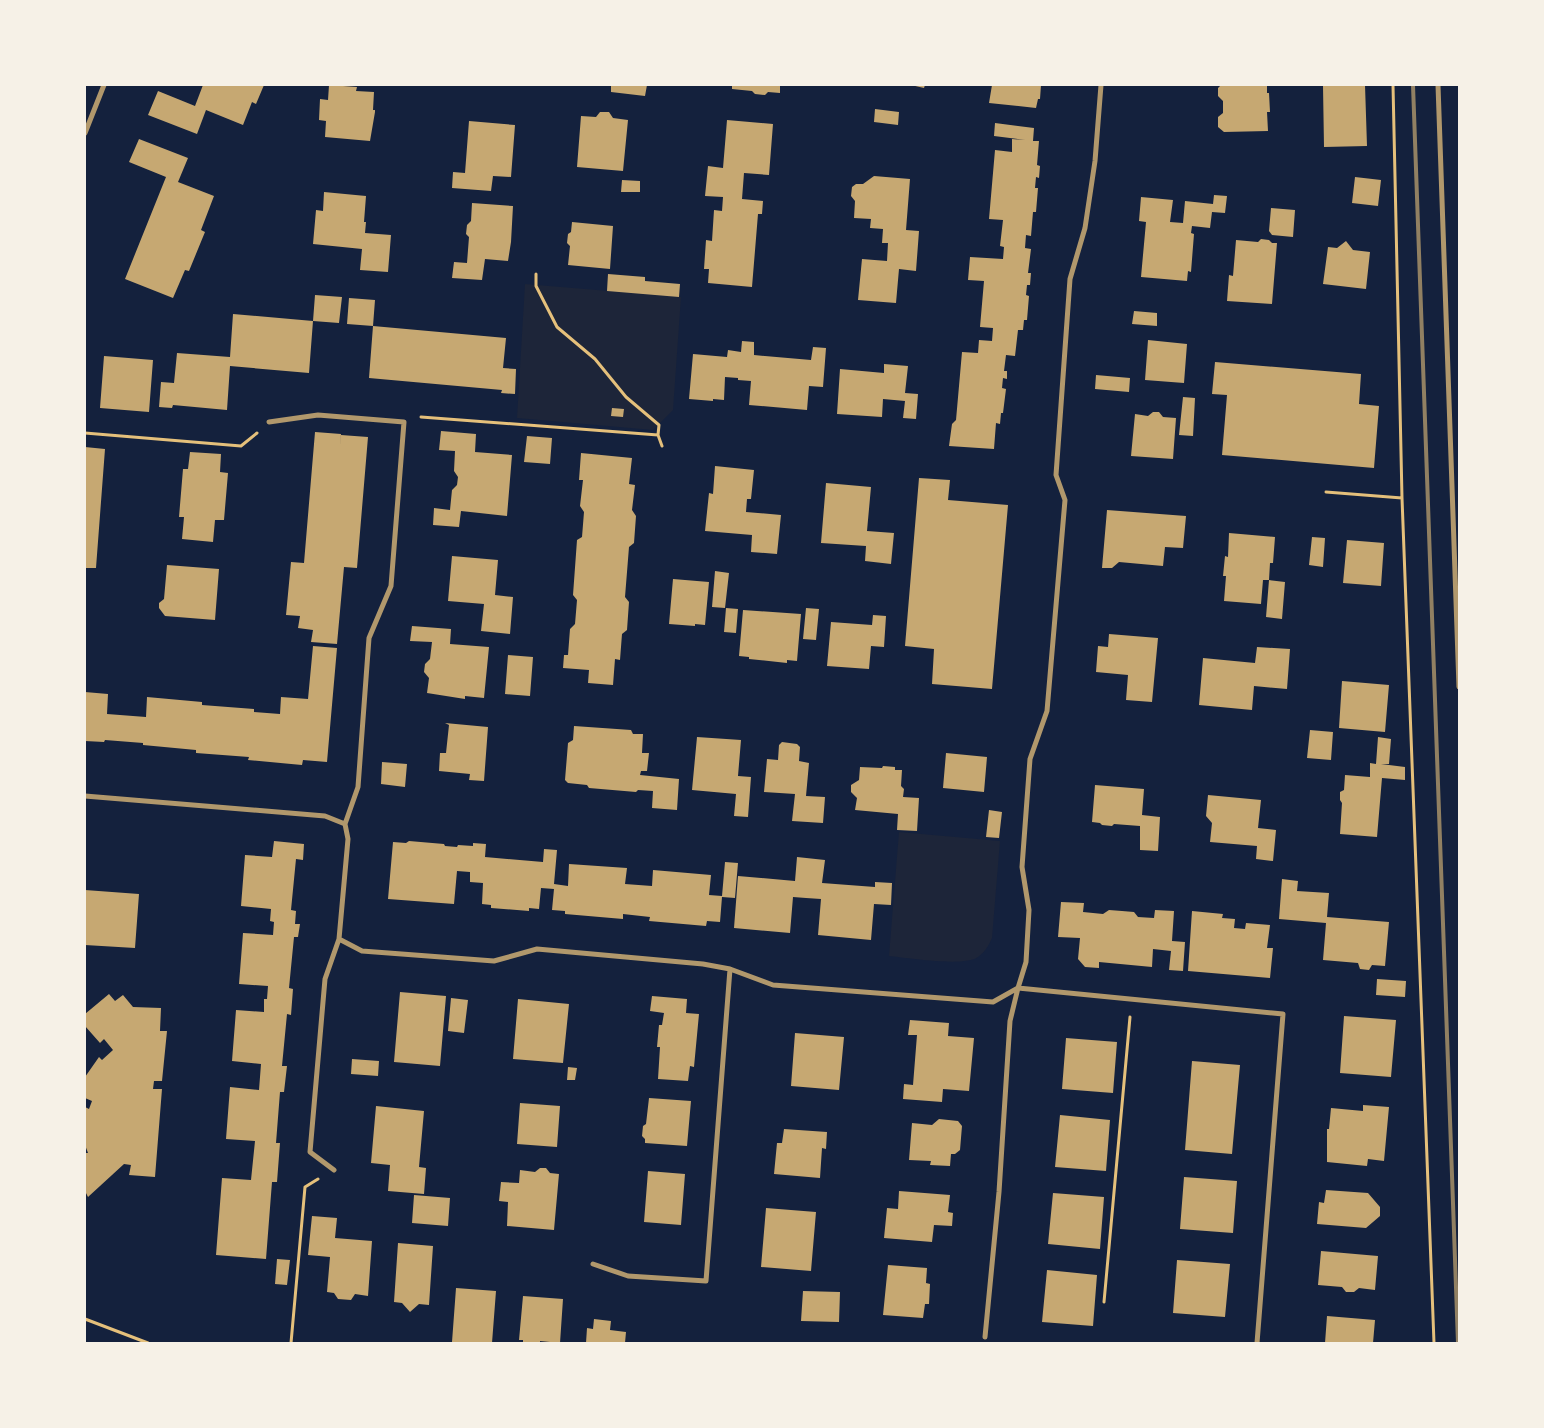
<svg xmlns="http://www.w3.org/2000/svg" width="1544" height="1428" font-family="'Crimson Pro',serif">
<rect width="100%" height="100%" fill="#14213d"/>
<path fill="#1d2539" d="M525,284L681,297L673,410L653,430L517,418Z
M899,832L1000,841L992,938C989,945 985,952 978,957C964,967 909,958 889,956Z"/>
<path fill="#c6a872" d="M203,85H264L256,104L252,102L243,125L206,110L197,134L148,115L158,91L195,106Z
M329,85L357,87L356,91L374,92L373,110H375V112L370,141L325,137L326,121L319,120L320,99L328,100Z
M611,85H647L645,96L611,92Z
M732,85H780V93L768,92L765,95L755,94L752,91L732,89Z
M911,85H925L924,88Z
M992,85H1041L1040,99H1038L1036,108L989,103Z
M1221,85H1267V93H1269L1270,112H1267L1268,131L1224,132L1218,127V117L1223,113V101L1218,96V88Z
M1325,85H1365L1367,146L1324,147L1323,86Z
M875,109L899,112L898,125L874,122Z
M600,112H609L613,118L628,120L623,171L577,167L581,116L596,117Z
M727,120L773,124L769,175L744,173L742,199L763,201L762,214H758L752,287L708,283L709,269H704L706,240L712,241L714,210L722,211L723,197L705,196L708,166L723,168Z
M469,121L515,125L511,177L493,176L491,191L452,188L453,172L465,173Z
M995,123L1034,128L1033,141H1039L1037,165L1040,166L1039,178L1036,177L1035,188H1038L1036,212H1033L1031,236L1026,235L1025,248L1031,249L1028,273H1031L1030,285H1027L1026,295L1029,296L1027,320H1024L1023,330H1018L1015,356L1006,355L1004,371H1007V379L1003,378L1002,388L1006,389L1003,413H1001L1000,424L996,423L994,449L949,446L952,424L956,420L962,352L978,353L979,340L992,341L993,328L980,327L984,281L968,280L970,257L1003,259L1004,247L1000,246L1003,220L989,219L995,150L1012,152V139L1025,140L994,136Z
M139,139L188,158L178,182L214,196L201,230L205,232L189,271L185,270L173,298L125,279L166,177L129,162Z
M874,176L910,179L906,230L919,231L916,271L899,269L896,303L858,300L862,259L887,261L888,243H882L883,229L870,228L871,219L854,218L855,201L851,196L852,187L856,184H863Z
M1355,177L1381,180L1378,206L1352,203Z
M622,180L640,181V192H621Z
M324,192L366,196L364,222H366L365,233L391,235L388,272L360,270L362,249L313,244L316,210L323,211Z
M1214,195L1227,196L1225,213L1212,212L1210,228L1192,226L1191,233L1194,234L1191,272L1188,271L1187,281L1141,277L1146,222L1139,221L1141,197L1173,200L1170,222L1183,223L1185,201L1213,204Z
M472,203L513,206L511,242L508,261L485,259L482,280L452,278L454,262L467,263L469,237L466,234L467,225L471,221Z
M1271,208L1295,210L1293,237L1272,235L1269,231Z
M572,222L613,226L610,269L568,265L570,246L567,243L568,234L571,232Z
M1261,239L1269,240L1272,243H1277L1272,304L1227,301L1229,275L1233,276L1236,240L1258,242Z
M1346,241L1353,250L1370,252L1366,289L1323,284L1328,247L1337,248Z
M608,274L645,277V281L680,284L679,297L607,291Z
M315,295L342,297L339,323L313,321Z
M349,298L375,300L373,326L347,324Z
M1134,311L1157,313V326L1132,324Z
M233,314L313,321L309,373L230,366L227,410L173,405L172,408L159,407L161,382L174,383L177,353L230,357Z
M373,326L506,338L503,368L516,369L515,394L501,393L502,390L369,378Z
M1148,340L1187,344L1184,383L1145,380Z
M742,341L754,342V355L811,360L813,347L826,348L823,387L809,386L807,410L749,405L751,381L738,380V378L725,377L724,400L713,399V401L689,399L693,354L727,357L728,350L741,352Z
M104,356L153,360L149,412L100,408Z
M1215,362L1361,374L1359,404L1379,406L1374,468L1222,455L1227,395L1212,394Z
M884,364L908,366L905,393L918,394L916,419L903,418L905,401L883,399L882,417L837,414L840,369L884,373Z
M1096,375L1130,378L1129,392L1095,389Z
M1183,397L1195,398L1193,436L1179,435Z
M612,408L624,409L623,417L611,416Z
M1153,412H1159L1163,417L1176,418L1173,459L1131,456L1135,414L1148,416Z
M441,431L476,434L475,452L512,455L507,516L461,511L459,527L433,525L434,508L450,510L452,490L457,485L458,477L454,471L455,451L439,450Z
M315,432L341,434L340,447L341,435L368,437L357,568L344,567L337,644L311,642L313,630L298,628L300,616L286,615L291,562L304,563Z
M527,436L552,438L550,464L524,462Z
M85,447L105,449L96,568H85Z
M190,452L221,454L220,472L228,473L224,520H215L213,542L182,539L184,517H179L183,469H188Z
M581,453L632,458L629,484L635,485L632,510L636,516L634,543L629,547L625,597L629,602L627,630L622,634L620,660L615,659L613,685L588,683L589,670L563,668L564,655H568L570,629L575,624L577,600L573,595L577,540L582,537L584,512L580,506L583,480H579Z
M715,466L754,470L751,499H747L746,512L781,515L777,554L751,552L752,535L705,531L709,493L713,494Z
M919,478L950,480L948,500L1008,505L992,689L932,684L934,649L905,646Z
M826,483L871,487L867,531L894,533L891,564L865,561L866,546L821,543Z
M1107,510L1186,516L1183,548L1165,547L1163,566L1119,562L1112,568H1102Z
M1229,533L1275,537L1273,563H1270L1269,580H1263L1261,604L1224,601L1226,576H1223L1225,556L1228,557Z
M1312,537L1325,538L1323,567L1309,565Z
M1347,540L1384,543L1381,586L1343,583Z
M452,556L498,560L495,595L513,597L510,634L481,631L484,604L448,601Z
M167,565L219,569L215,620L165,616L159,608V603L164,599Z
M715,571L729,573L725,608L712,607Z
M673,579L709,582L705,625L695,624V626L669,624Z
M1269,580L1285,582L1282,619L1266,617Z
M726,608L738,609L736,633L724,632Z
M806,608L819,609L816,640L803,639Z
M743,610L801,614L797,661L787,660V663L749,659V657L739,656Z
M873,615L886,616L884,647L871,646L869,669L827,666L831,622L872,625Z
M412,626L451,629L450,644L489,647L484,698L465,696V699L427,693L429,678L424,672L425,664L430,659L432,642L410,641Z
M1109,634L1158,638L1152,702L1126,700L1128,675L1096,672L1098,646L1108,647Z
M313,646L337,648L327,762L303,760L302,765L248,760L249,757L196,753V750L143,745V743L105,740L104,742L85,741V692L108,694L107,714L146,717L147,697L202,702V705L254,709V712L280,714L281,697L308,699Z
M1257,647L1290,649L1287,689L1254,686L1252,710L1199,705L1203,658L1255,663Z
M508,655L533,657L530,696L505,694Z
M1342,681L1389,685L1385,732L1339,728Z
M445,723L488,727L484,781L469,780L470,774L439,771L440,753H446L449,725Z
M574,726L631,730L633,734H643L642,753H649L647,771H641L640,775L679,779L677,810L652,808L653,791L638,790L636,792L589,788L587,785L568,783L565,780L568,743L573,740Z
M1310,730L1333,732L1331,760L1307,758Z
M697,737L741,740L738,776L751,777L748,817L734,816L736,794L692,790Z
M1378,737L1391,739L1389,764H1381L1405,767V780L1382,778L1377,837L1340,834L1342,803L1340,800V792L1344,790L1345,775L1370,777V763L1376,764Z
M782,742L797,744L800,747L799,761L809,763L806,796L825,797L823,823L792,821L795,794L764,792L767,759L778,760L779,745Z
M946,753L987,757L984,792L943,788Z
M382,762L407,764L405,787L381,784Z
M883,766L895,767V770H902L901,786L904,789L903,797L919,798L917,831L897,830L898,814L855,810L857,798L851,792V785L859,780L860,767L882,768Z
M1095,785L1144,789L1142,815L1160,817L1158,851L1140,850V826L1114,824L1112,826L1102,825L1100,823L1092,822Z
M1208,795L1261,800L1258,828L1276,830L1273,861L1256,859L1257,846L1210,842L1212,823L1206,816Z
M989,810L1002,812L999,838L986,837Z
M274,841L304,844L303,860L296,859L291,910L296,911L295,924H300L298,937H294L289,988L293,989L291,1015L287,1014L282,1066H287L284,1092H280L276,1143H280L277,1182H272L266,1259L216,1255L222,1178L251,1180L255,1141L226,1139L230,1087L259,1090L261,1064L232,1061L236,1010L264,1012V999H267L268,986L239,984L243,933L273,935L274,922L270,921L271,909L241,906L245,855L272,857Z
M409,841L444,844L445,846L457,847L458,845L473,846V843L486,844L485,857L543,862L544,849L557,850L554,884L568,886L569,864L627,868L625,884L652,886L653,870L711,875L709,895L722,896L725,862L738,863L735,898L722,897L720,922L707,921L706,926L649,921L650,917L623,914V919L565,914V911L552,910L554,889L541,888L539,909L529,908V911L491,908V905L482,904L483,883L470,882V872L457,871L454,904L388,899L393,842L406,843Z
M797,857L825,860L822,883L875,887V882L892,883L891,905L874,904L871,940L818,935L821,899L806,898L793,897L790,933L734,928L738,876L795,881Z
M1282,879L1298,881L1297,891L1329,893L1327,917L1389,922L1385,966L1372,965L1369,970L1360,969L1358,963L1323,960L1326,923L1279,919Z
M85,890L139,894L135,948L85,945Z
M1061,902L1084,903L1083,912L1103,914L1109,910L1122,911L1134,912L1138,917L1154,918L1155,910L1174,911L1172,941L1185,942L1183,971L1169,970L1171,951L1153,949L1152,967L1099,962V968L1085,967L1078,959L1080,938L1058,937Z
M1192,911L1223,914L1222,918L1235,919L1234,928L1245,929L1246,923L1270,925L1267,948H1273L1270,978L1188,971Z
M1377,979L1406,981L1405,997L1376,995Z
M400,992L446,996L440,1066L394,1062Z
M109,994L115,1001L123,995L133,1007L161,1008L160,1031H167L162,1081H154L153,1089H162L155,1177L129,1175L131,1165L124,1164L88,1197L85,1191V1153H88L85,1145V1107L89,1109L92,1101L85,1098V1077L99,1057L102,1060L113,1050L104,1039L100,1043L85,1026V1014Z
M652,996L687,999L686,1013L699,1014L694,1067L690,1066L688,1081L658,1079L660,1047H657L659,1025H662L664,1013L650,1011Z
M451,998L468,1000L464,1033L448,1031Z
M518,999L569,1004L563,1063L513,1059Z
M1344,1016L1396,1020L1391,1077L1340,1073Z
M910,1020L949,1023L948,1036L974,1038L969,1091L943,1089L942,1102L903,1099L904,1084L913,1085L917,1035H908Z
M795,1033L844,1037L839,1090L791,1086Z
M1066,1038L1117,1042L1113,1093L1062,1089Z
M352,1059L379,1061L378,1076L351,1074Z
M1192,1061L1240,1065L1232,1154L1185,1150Z
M568,1067L577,1068L575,1080H567Z
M649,1098L691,1101L687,1146L645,1143V1139L642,1136L643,1126L646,1124Z
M520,1103L560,1106L557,1147L517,1144Z
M1363,1105L1389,1107L1384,1161L1368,1159L1367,1166L1327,1162V1129H1329L1331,1108L1363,1111Z
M376,1106L424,1111L419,1167L426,1168L424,1194L388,1191L390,1165L371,1163Z
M1060,1115L1110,1120L1106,1171L1055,1167Z
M939,1119L958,1121L962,1126L960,1150L955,1154H951L950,1166L930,1165L931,1161L909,1160L912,1123L932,1125Z
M784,1129L827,1132L826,1149L822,1148L820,1178L774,1174L777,1143H782Z
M540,1168H546L550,1173L559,1174L554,1230L507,1226L508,1202L499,1201L501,1182L519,1183L520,1170L535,1172Z
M648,1171L685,1174L681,1225L644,1222Z
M1184,1177L1237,1181L1233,1233L1180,1229Z
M1326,1190L1368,1193L1380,1207V1216L1366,1228L1317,1224L1319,1202L1324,1203Z
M899,1191L950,1195L948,1212L953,1213L952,1226L934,1225L932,1242L884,1238L887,1208L898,1209Z
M1053,1193L1104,1197L1100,1249L1048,1244Z
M414,1195L450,1198L448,1226L412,1223Z
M766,1208L816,1212L811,1271L761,1267Z
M312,1216L337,1218L335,1238L372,1241L368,1296L355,1294L351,1300L338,1299L334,1293L327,1292L330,1257L308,1255Z
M398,1243L433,1246L429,1305L419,1304L410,1312L402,1303L394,1302Z
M1321,1251L1378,1256L1375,1290L1359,1288L1354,1292H1346L1342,1287L1318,1285Z
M277,1259L290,1260L287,1285L275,1284Z
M1177,1260L1230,1264L1225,1317L1173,1313Z
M888,1265L927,1268L926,1283L930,1284L929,1304H925L923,1318L883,1315Z
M1047,1270L1097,1275L1093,1326L1042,1322Z
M456,1288L496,1291L492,1343L452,1342Z
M803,1291L840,1292L839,1322L801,1321Z
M523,1296L563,1299L560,1343L540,1341V1343H523V1340H519Z
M1327,1316L1375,1320L1373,1343H1325Z
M594,1319L611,1321L610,1330L626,1332L625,1343H586L587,1328L593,1329Z"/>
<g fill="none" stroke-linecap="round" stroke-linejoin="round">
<path stroke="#e5c07b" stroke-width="3" d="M1393,85L1402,498L1434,1343
M536,274V286L557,327L595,359L626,397L659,425L658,435
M421,417L658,435L662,446
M85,433L241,446L257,433
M1326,492L1402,498
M1104,1302L1130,1017
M85,1319L148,1343
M291,1343L305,1187L318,1179"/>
<path stroke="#b1986c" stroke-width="5" d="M1438,85L1459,687
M85,133L104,85
M269,422L318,415L404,422L391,586L369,638L358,787L345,824
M85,796L325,816L345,824L348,839L339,939L362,951L494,961L537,949L703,964L730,969L773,985L993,1002L1018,988L1026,962L1029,910L1022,867L1030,759L1047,711L1065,500L1056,475L1070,279L1085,228L1095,161L1101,85
M334,1170L310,1152L325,979L339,939
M593,1264L628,1276L706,1281L730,969
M985,1337L999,1192L1010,1021L1018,988L1283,1014L1257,1343"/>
<path stroke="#918062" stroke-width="4" d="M1413,85L1458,1343"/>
</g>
<rect width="1544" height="1428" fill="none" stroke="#f6f1e7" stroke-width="172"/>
</svg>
